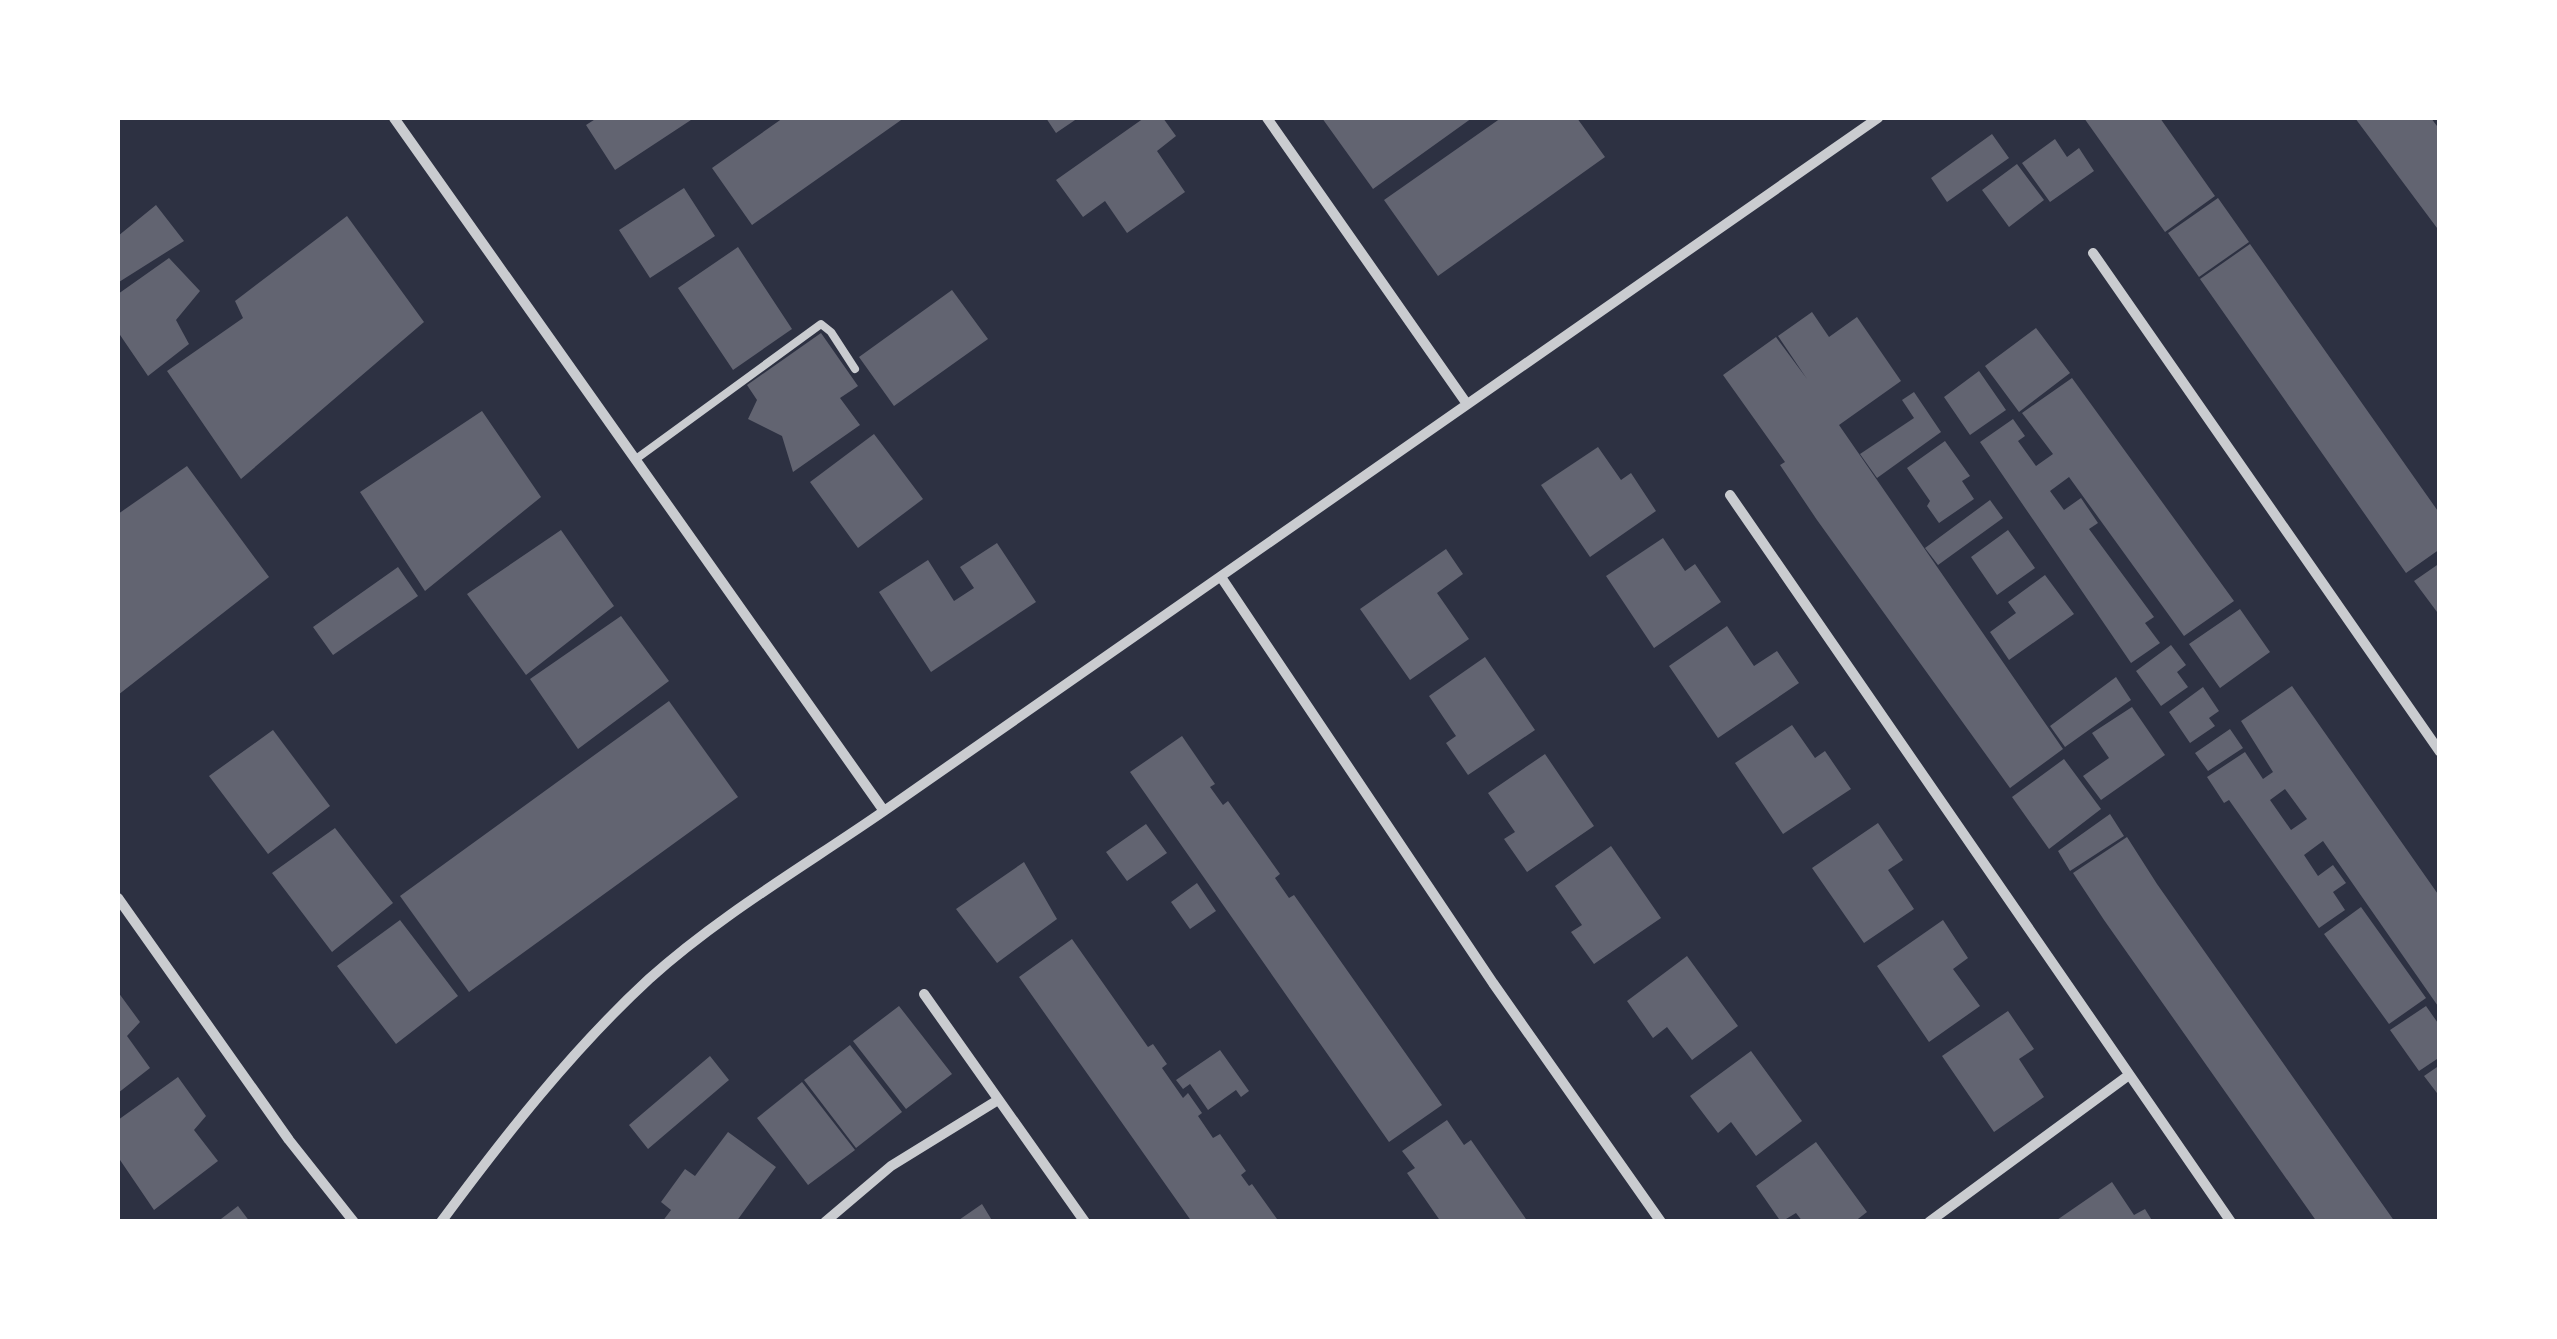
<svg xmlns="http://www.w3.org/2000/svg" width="2557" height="1339" font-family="Ubuntu,sans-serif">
<rect width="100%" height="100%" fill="#2d3142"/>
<path fill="#626471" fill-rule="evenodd" d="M597,118H694L615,170L586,125Z
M783,118H904L752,225L712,168Z
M1046,118H1078L1056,133Z
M1144,118H1163L1176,136L1157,151L1185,192L1127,233L1105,201L1083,217L1056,180Z
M1322,118H1472L1373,189Z
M1501,118H1577L1605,157L1438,276L1384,200Z
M2084,118H2160L2215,196L2165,232Z
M2355,118H2431L2440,130V232Z
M1992,134L2009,158L1947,202L1931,178Z
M2055,139L2067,157L2079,148L2094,171L2050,202L2022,163Z
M2017,164L2044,200L2009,227L1982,190Z
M684,188L715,236L650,278L619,230Z
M2218,198L2249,242L2199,277L2168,233Z
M156,205L184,241L119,282L118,236Z
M347,216L424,322L241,479L167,371L243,318L235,301Z
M2250,244L2440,514V549L2406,573L2200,279Z
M738,247L792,329L733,370L678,288Z
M169,258L200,291L176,320L189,344L148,376L118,332V294Z
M952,290L988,339L894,406L859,357Z
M1812,312L1829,337L1857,317L1901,381L1839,425L2063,749L2010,788L1817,520L1780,465L1785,462L1723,375L1776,337L1807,379L1778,336Z
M2036,328L2070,373L2019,412L1985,366Z
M821,333L858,386L840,398L860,425L793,472L782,436L748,419L757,400L747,385Z
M1979,371L2006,410L1970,435L1944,397Z
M2072,378L2234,601L2184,636L2069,477L2050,491L2064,510L2081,498L2098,523L2089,529L2154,617L2145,623L2160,643L2131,663L1980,442L2013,419L2025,436L2018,441L2036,466L2053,454L2022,413Z
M1914,392L1941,432L1877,478L1860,454L1914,418L1902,400Z
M482,411L541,497L425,591L360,492Z
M874,434L923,499L858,548L810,482Z
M1945,441L1970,476L1962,481L1974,499L1939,523L1927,506L1930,501L1907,468Z
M1598,447L1621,480L1631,473L1656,511L1590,557L1541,485Z
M187,466L269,577L118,695V514Z
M1990,500L2003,518L1938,565L1925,548Z
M561,530L614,606L526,675L467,594Z
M2008,530L2035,568L1997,595L1971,557Z
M1663,538L1685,571L1695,564L1721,602L1654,648L1606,576Z
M997,543L1036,602L931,672L879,592L928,560L954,601L974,588L960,567Z
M1446,549L1463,574L1437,593L1469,639L1410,680L1360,609Z
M2440,563V616L2414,581Z
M398,567L418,596L333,655L313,627Z
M2045,575L2074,614L2009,660L1990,632L2016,613L2008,602Z
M2240,609L2270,652L2220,688L2189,644Z
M621,616L669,681L578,749L530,679Z
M1727,626L1754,666L1777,651L1799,683L1718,738L1669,666Z
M2171,645L2186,665L2177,672L2188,687L2161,706L2136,671Z
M1485,657L1535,730L1468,775L1446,743L1456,736L1429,696Z
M2116,677L2131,700L2065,747L2050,726Z
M2292,686L2440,897V1009L2323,841L2304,855L2318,876L2333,865L2346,883L2333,892L2345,910L2319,928L2229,800L2224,803L2207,777L2245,752L2263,779L2273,772L2241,721ZM2285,789L2307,819L2291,830L2270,800Z
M2203,687L2219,711L2209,718L2215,726L2190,743L2169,712Z
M669,701L738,797L469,992L400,896Z
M2132,707L2165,755L2101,800L2083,776L2109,758L2092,733Z
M1792,725L1815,758L1825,751L1851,789L1783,834L1735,763Z
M2230,729L2243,748L2208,771L2195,753Z
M273,730L330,806L268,854L209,776Z
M1182,736L1215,784L1210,787L1223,805L1228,801L1280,874L1275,878L1289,898L1294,895L1442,1105L1389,1142L1130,772Z
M1545,754L1594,826L1527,872L1504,839L1515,832L1488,793Z
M2064,759L2101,809L2049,849L2012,797Z
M2110,814L2124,836L2070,871L2058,851Z
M1878,823L1903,860L1888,870L1914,909L1864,943L1812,868Z
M1146,824L1167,853L1127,881L1106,852Z
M335,828L393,903L332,952L272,873Z
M2127,837L2157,884L2395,1222H2317L2104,920L2073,873Z
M1611,846L1661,918L1594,964L1571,932L1582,925L1555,886Z
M1024,862L1057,919L997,963L956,909Z
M1197,883L1216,911L1190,929L1171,902Z
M2361,907L2426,998L2389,1024L2324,934Z
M400,920L458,996L396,1044L337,966Z
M1943,920L1968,958L1953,969L1980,1006L1929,1042L1877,966Z
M1072,939L1148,1047L1153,1044L1167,1064L1162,1068L1183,1098L1188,1093L1202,1113L1198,1116L1213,1138L1220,1134L1246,1171L1241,1175L1249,1186L1252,1184L1277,1219L1192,1222L1019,977Z
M1687,956L1738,1026L1692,1060L1667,1027L1653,1038L1627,1001Z
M118,992L140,1022L127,1036L150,1068L118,1093Z
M899,1006L952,1074L906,1109L853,1041Z
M2426,1006L2440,1026V1057L2419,1071L2390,1030Z
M2008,1011L2034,1049L2019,1059L2044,1097L1994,1132L1942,1056Z
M850,1045L902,1112L856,1148L804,1080Z
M1220,1050L1249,1091L1241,1097L1236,1090L1208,1110L1190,1084L1183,1089L1176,1080Z
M1751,1051L1802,1121L1756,1156L1731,1122L1718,1133L1690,1096Z
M710,1056L729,1080L648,1149L629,1125Z
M2440,1065V1097L2424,1076Z
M178,1077L206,1116L194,1130L218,1161L154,1210L118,1157V1120Z
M802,1082L855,1150L808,1185L757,1118Z
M1447,1120L1464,1145L1471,1140L1528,1222H1441L1407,1173L1415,1168L1402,1151Z
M728,1132L776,1167L736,1222H662L671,1210L661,1202L685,1169L695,1176Z
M1816,1142L1867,1212L1854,1222H1803L1796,1213L1781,1222L1756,1186Z
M2112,1182L2134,1215L2145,1209L2153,1222H2054Z
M982,1204L993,1222H956Z
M238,1206L250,1222H217Z"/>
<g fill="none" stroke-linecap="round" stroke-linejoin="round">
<path stroke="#caccd0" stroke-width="8" d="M636,459L821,324L831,332L855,369"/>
<path stroke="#caccd0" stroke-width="10" d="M394,118L884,811
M1267,118L1467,404
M2093,253L2440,752
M1730,495L2231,1222
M1221,577L1493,983L1661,1222
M118,898L289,1140L354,1222
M924,994L1085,1222
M441,1222C504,1137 571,1051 649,979C720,915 806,865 884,811L1878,118
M825,1222L891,1166L998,1100
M1929,1222L2129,1075"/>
</g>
<rect width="2557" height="1339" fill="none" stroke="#ffffff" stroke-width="240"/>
</svg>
